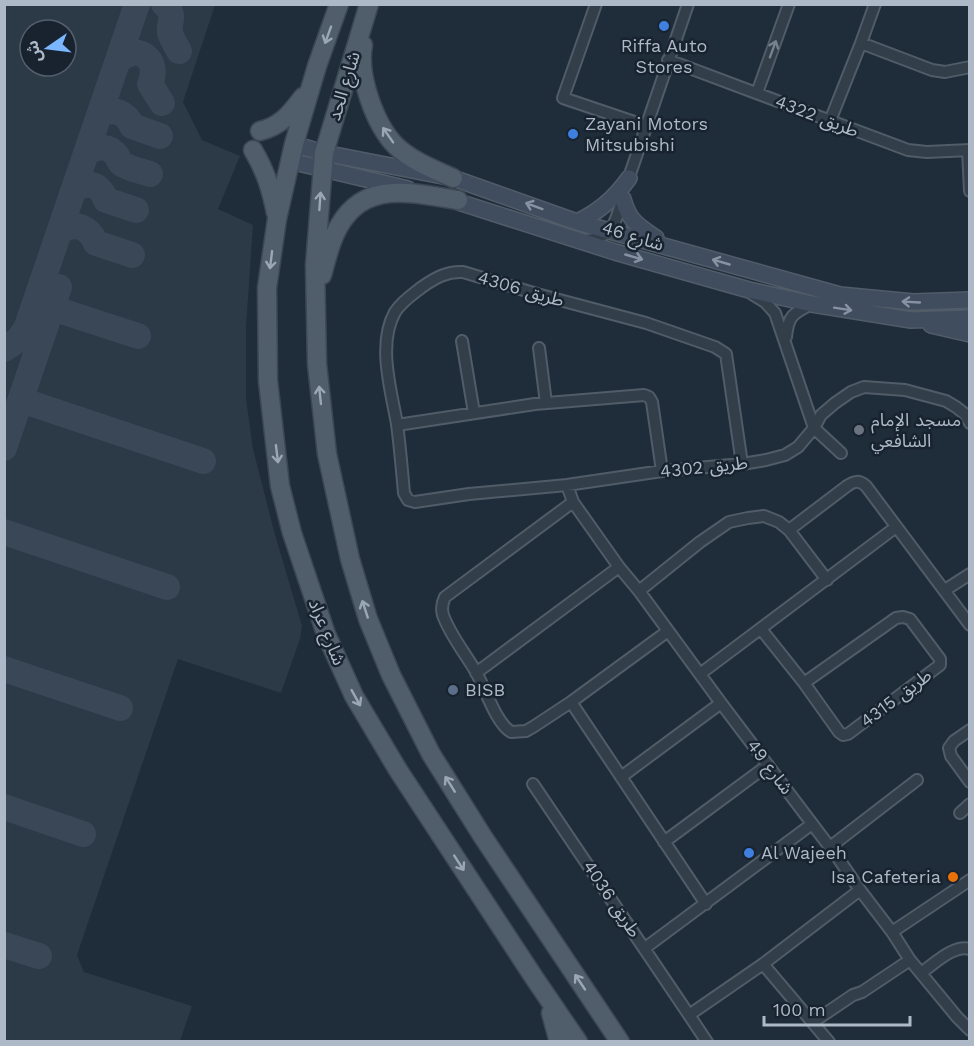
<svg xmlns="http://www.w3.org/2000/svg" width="974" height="1046" font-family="'Work Sans','Noto Sans Arabic',sans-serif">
<rect width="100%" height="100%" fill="#1f2c3a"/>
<path fill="#2c3947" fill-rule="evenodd" d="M5,4L215,5L183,102L202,140L240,156L218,209L253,225L246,327V399L253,449L274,531L302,626L300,639L281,693L178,659L77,955L84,972L192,1006L180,1041H5ZM30,30H66V66H30Z"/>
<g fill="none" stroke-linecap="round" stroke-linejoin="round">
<path stroke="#3a4756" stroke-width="26" d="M164,4C177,16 168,22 170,33C172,39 176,46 179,51
M118,61C137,42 161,59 150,84L162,103
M99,115C113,107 126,112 132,126L160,136
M87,152C98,146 109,145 117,156C119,160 119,162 122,164C130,169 141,171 150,174
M74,189C90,182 99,183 106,200L136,210
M60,231C76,222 88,226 96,243L132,255
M52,308L138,336
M4,349L18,340L26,329L137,4
M21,400L203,461
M4,448L59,287
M4,532L167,587
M4,669L120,708
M4,807L83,834
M4,945L39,956"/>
<g stroke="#505c68" stroke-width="14">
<path id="street" d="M596,4L563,98L646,126
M861,43L932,70L945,72L970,67
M668,60L908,150L927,152L970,150
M757,93L789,4
M830,121L861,43L875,4
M968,150L970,191
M627,183L688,4
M586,240C614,238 615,222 623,198
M752,294L765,302L775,313L814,428L841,453
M786,337C788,316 793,313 812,304
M462,341L474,413
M539,348L546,403
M397,425L535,404L644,395L649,397L652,402L662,471
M742,464L726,354L715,347L646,323L537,294L463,272C447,271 435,278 422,287C412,295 402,301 395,312C377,344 391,390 397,424C400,447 402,470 404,493L408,500L415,502L469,494L567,485L662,471L742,464L766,460L785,455L798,447L814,428L821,415L835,403L851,392L864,387L905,390L946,401L956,407L965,414L970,423
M567,485L573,502L619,567L639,591L721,703L838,858L860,890L892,932L910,960L957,1017L970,1030
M573,502L445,597C442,603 441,608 443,615C450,635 465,653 476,672C485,688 496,723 511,732L526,731L533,727L571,702L668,631
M789,530L827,580
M945,590L970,574
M639,591L700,542L729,522L748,518L764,516L779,522L789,530L847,486C854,481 859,480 866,486L970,625
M761,629L804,683L839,732L843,735L848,734L940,665V659L910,619L903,617L896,618L804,683
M476,673L619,567
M700,674L896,527
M571,702L706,904
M970,730L954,741L949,748L951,756L970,782
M621,777L721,703
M533,784L689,1015L763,964L860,890
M960,813L970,804
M664,842L768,765
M830,847L917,780
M892,932L970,880
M645,948L812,824
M763,964L829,1042
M921,973C934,964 954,944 970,949
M689,1015L707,1042
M813,1022L853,995L862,992L910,960"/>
</g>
<g stroke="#505c68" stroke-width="18">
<path id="secondary" d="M294,144L324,153L453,178L577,222L840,295L913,302L970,300
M290,161L408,189
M446,198L615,252L749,290L812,304L911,320L970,318
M623,199C629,221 638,226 656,238
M577,222C599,212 615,198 629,178
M931,325L970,334"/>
</g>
<g stroke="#3c4754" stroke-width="21">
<path id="primary" d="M339,4L317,66L294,144L277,219L267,288L268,381L280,486L292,533L326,634L354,696L398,770L535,979L578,1042
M369,4L324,153L315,265L317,364L327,454L350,559L368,619L391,675L431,754L483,837L620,1042
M363,45C357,75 375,125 396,146C412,161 433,169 453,178
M260,131C281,126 291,113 303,97
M253,150C266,172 271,189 276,213
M322,275C326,261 329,247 335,234C360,178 410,193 458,200
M551,1013L559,1042"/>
</g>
<use href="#street" stroke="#323e4a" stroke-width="10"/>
<use href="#secondary" stroke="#404d5e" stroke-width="15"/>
<use href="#primary" stroke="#505d6b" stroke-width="18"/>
</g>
<defs><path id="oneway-shaft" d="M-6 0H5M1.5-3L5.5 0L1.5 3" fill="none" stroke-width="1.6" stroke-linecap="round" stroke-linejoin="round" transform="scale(1.5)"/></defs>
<g stroke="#9aa7b5">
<use href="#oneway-shaft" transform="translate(328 35) rotate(110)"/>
<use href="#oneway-shaft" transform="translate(388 135) rotate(-125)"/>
<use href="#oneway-shaft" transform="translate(320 201) rotate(-86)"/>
<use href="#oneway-shaft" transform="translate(271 260) rotate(97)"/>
<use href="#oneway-shaft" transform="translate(320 395) rotate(-96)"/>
<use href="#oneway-shaft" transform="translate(277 454) rotate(83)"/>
<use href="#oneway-shaft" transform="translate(365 609) rotate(-108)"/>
<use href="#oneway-shaft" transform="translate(356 698) rotate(61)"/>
<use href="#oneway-shaft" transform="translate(450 784) rotate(-122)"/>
<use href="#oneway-shaft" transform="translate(459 863) rotate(57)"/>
<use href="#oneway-shaft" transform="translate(580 982) rotate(-124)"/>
</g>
<use stroke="#76828f" href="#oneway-shaft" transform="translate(773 49) rotate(-70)"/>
<g stroke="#8793a2">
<use href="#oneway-shaft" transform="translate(534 206) rotate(-160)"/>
<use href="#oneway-shaft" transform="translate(634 257) rotate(16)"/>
<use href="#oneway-shaft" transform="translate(721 262) rotate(-164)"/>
<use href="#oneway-shaft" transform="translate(911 302) rotate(-177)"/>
<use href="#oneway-shaft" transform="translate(843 309) rotate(9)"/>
</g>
<g fill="#3f7fe0" stroke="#18232f" stroke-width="2">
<circle cx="664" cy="26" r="6"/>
<circle cx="573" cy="134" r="6"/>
<circle cx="749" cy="853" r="6"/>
</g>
<circle fill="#6b7280" stroke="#18232f" stroke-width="2" cx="859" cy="430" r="6"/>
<circle fill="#5c6f8a" stroke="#18232f" stroke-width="2" cx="453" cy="690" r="6"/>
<circle fill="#e8710a" stroke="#18232f" stroke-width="2" cx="953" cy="877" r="6"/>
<g text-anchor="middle" stroke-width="5" stroke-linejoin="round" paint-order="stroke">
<g font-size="18" fill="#adb9c7" stroke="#18232f" text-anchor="start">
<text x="664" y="52" text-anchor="middle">Riffa Auto<tspan x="664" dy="21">Stores</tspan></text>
<text x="585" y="130">Zayani Motors<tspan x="585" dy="21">Mitsubishi</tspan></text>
<text x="871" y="426">مسجد الإمام<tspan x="871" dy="21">الشافعي</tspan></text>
<text x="465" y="696">BISB</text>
<text x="761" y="859">Al Wajeeh</text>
<text x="941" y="883" text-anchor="end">Isa Cafeteria</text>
</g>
<g font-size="18" fill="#adb9c7" stroke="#18232f">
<text transform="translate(344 86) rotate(-73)" y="6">شارع الحد</text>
<text transform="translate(817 116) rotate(21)" y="6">طريق 4322</text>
<text transform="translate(633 236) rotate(17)" y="6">شارع 46</text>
<text transform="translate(521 289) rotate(16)" y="6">طريق 4306</text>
<text transform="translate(704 467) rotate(-6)" y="6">طريق 4302</text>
<text transform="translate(327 632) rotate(68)" y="6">شارع عراد</text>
<text transform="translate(896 698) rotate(-37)" y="6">طريق 4315</text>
<text transform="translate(770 767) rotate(53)" y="6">شارع 49</text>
<text transform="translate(612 899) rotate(56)" y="6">طريق 4036</text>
</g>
</g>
<rect width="974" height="1046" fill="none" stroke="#adb9c7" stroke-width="12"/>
<g transform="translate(48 48) rotate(256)"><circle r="28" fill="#18232f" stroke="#545f6c" stroke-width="1.5"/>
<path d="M0-4.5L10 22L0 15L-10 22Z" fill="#7ab7ff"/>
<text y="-9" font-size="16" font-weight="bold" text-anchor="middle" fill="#adb9c7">ش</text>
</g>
<path d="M764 1016v9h146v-9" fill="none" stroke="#adb9c7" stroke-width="3"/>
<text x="773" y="1016" font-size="18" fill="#adb9c7" stroke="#18232f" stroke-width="4.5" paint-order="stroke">100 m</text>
</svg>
